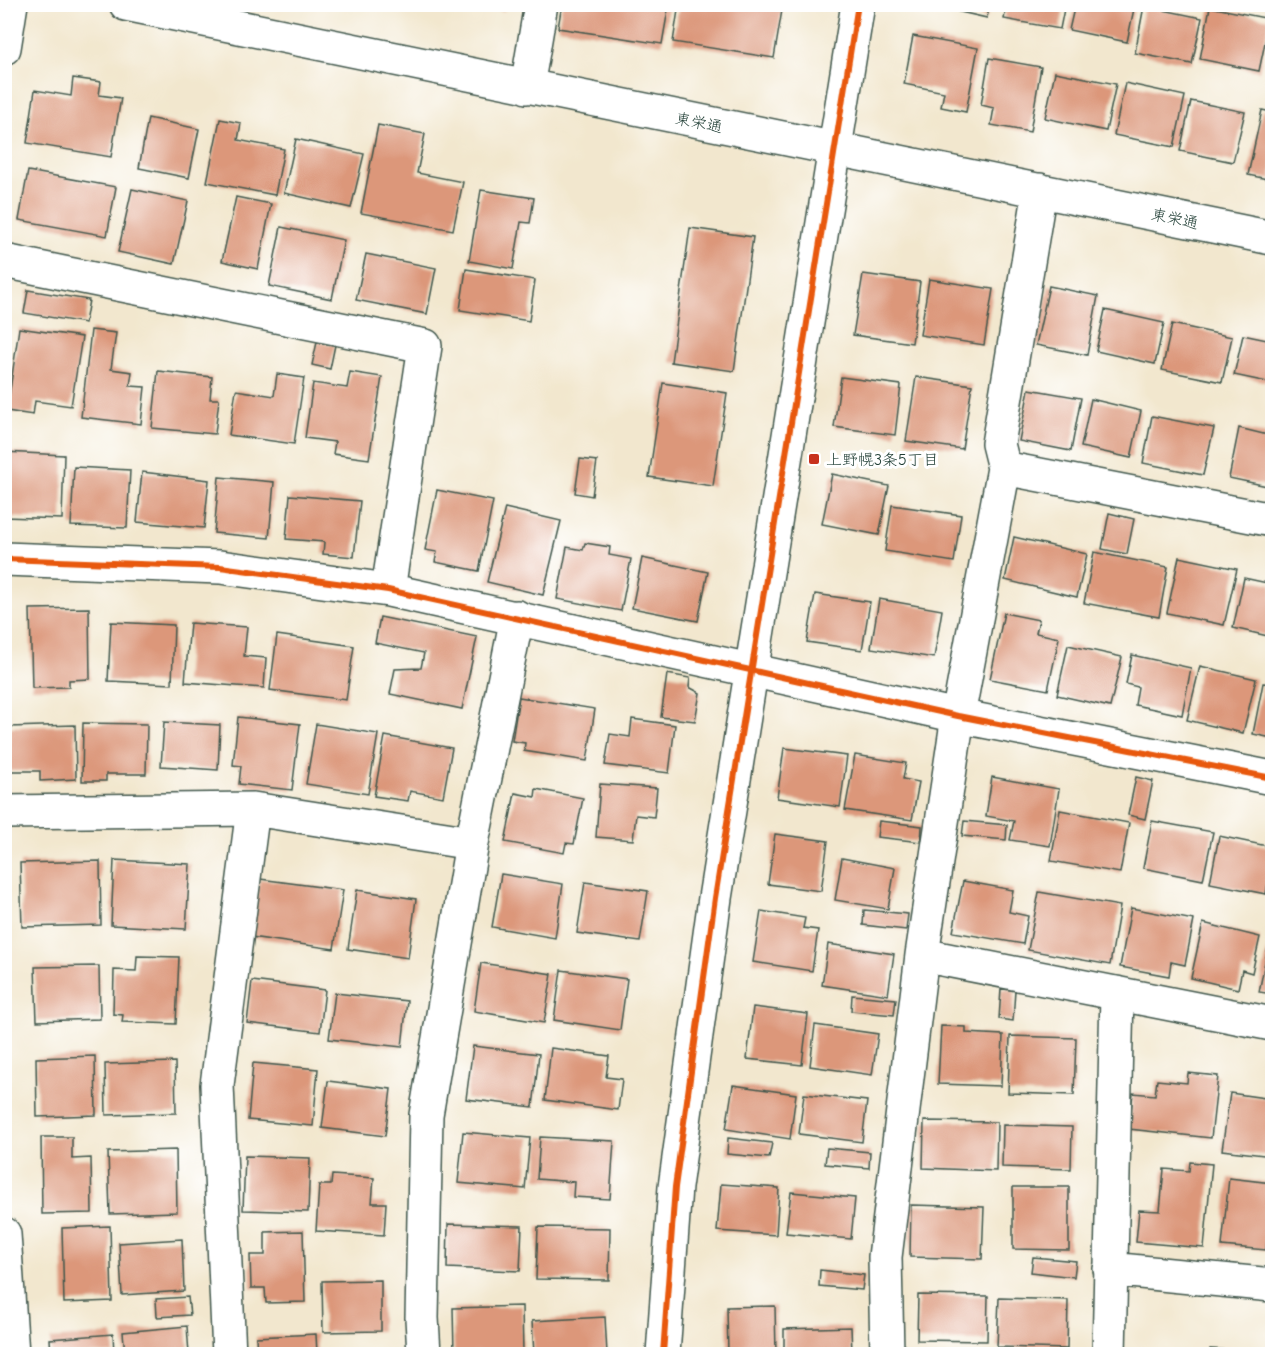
<svg xmlns="http://www.w3.org/2000/svg" width="1277" height="1359" font-family="'Comic Neue','Klee One',sans-serif">
<rect width="100%" height="100%" fill="#fff"/>
<filter id="ink" filterUnits="userSpaceOnUse"><feTurbulence type="fractalNoise" baseFrequency=".0167" numOctaves="2"/><feDisplacementMap in="SourceGraphic" scale="12" xChannelSelector="R" yChannelSelector="G"/><feConvolveMatrix kernelMatrix="1 2 1 2 8 2 1 2 1" color-interpolation-filters="sRGB"/></filter>
<filter id="wash" filterUnits="userSpaceOnUse"><feTurbulence type="fractalNoise" baseFrequency=".008" numOctaves="4" result="noise"/><feDisplacementMap in="SourceGraphic" scale="24" xChannelSelector="R" yChannelSelector="G"/><feGaussianBlur stdDeviation="1.35" result="paint"/><feColorMatrix in="noise" values="0 0 0 0 0 0 0 0 0 0 0 0 0 0 0 0 0 1.4 0 .05"/><feComposite in="paint" operator="in"/></filter>
<g filter="url(#wash)">
<rect width="100%" height="100%" fill="#f2e7ce"/>
<g id="blocks">
<path fill="#dc977a" d="M469,4H505L504,11Z
M562,4H669L662,44L558,28Z
M679,4H783L774,58L673,42Z
M925,4H990L987,18Z
M1007,4H1065L1060,29L1004,19Z
M1075,4H1135L1127,42L1069,30Z
M1144,6L1202,18L1192,64L1135,53Z
M1210,7L1270,19L1259,71L1200,59Z
M913,36L978,48L966,112L941,107L944,92L904,84Z
M1271,55L1272,56V74L1268,73Z
M989,58L1041,67L1030,132L991,125L994,108L981,105Z
M1055,72L1116,84L1106,131L1045,118Z
M73,78L101,82L99,95L121,98L111,157L27,143L35,90L71,96Z
M1125,83L1185,96L1174,147L1114,135Z
M1191,101L1245,112L1233,162L1180,151Z
M1262,110L1272,112V180L1248,175Z
M148,118L199,129L189,178L139,168Z
M220,119L241,123L238,140L284,149L275,195L207,182Z
M378,125L425,134L417,173L463,182L453,230L361,213Z
M296,139L364,154L351,208L284,193Z
M28,171L116,187L107,236L19,220Z
M132,189L188,201L174,264L118,252Z
M481,190L534,198L530,223L521,222L513,269L469,261Z
M236,197L271,204L258,269L222,261Z
M281,227L344,240L332,299L269,286Z
M690,228L753,237L734,371L671,362Z
M366,254L436,268L427,314L356,300Z
M466,269L535,280L529,321L460,310Z
M863,274L920,282L912,343L853,335Z
M929,279L993,289L984,345L920,335Z
M1049,286L1098,296L1087,355L1036,345Z
M28,290L89,300L85,323L24,313Z
M1105,310L1164,323L1155,364L1096,351Z
M1172,324L1232,337L1222,382L1162,370Z
M19,328L82,337L71,406L35,401L33,415L7,411Z
M91,330L116,333L111,369L132,372L130,386L145,387L141,424L81,417Z
M1243,335L1272,341V383L1234,375Z
M317,342L335,345L330,369L312,365Z
M158,371L212,377L210,399H219L215,434L152,428Z
M350,372L382,377L369,459L333,454L335,442L305,438L313,383L347,388Z
M277,374L304,378L294,444L229,435L236,390L274,396Z
M841,377L901,385L895,435L834,427Z
M916,377L972,385L962,449L906,441Z
M663,383L727,393L713,486L649,477Z
M1029,389L1081,398L1071,451L1019,441Z
M1091,399L1141,411L1131,458L1081,447Z
M1152,416L1214,428L1203,475L1143,463Z
M1239,428L1272,436V487L1229,478Z
M4,452L64,455L62,519L4,517Z
M580,459L597,461L592,496L575,493Z
M74,467L130,470L127,528L71,526Z
M142,472L209,480L204,528L137,522Z
M832,474L889,486L879,535L822,524Z
M219,477L274,482L269,538L214,533Z
M437,490L493,501L479,571L435,562L437,552L425,550Z
M290,495L360,501L354,557L323,554L324,542L286,539Z
M892,505L961,515L954,562L885,551Z
M505,508L561,521L543,595L487,582Z
M1109,513L1134,519L1127,554L1102,549Z
M1014,537L1087,554L1077,597L1005,580Z
M585,543L610,547L609,555L631,559L621,611L557,599L567,547L583,550Z
M1094,552L1168,567L1159,617L1084,603Z
M1179,557L1237,569L1224,625L1167,613Z
M642,558L708,572L698,621L632,608Z
M1244,578L1272,584V637L1233,628Z
M815,594L870,602L862,650L807,642Z
M879,599L942,610L934,658L871,648Z
M89,608L90,679L69,680V687L32,688L30,609Z
M1004,613L1039,620L1036,633L1059,638L1048,690L990,679Z
M380,617L477,637L462,709L390,694L395,669L421,668L424,653L375,643Z
M111,622L174,625L172,684L108,681Z
M190,623L247,627L244,656L266,658L264,688L185,682Z
M277,635L354,646L346,700L270,690Z
M1068,645L1122,657L1110,707L1057,695Z
M1132,655L1191,668L1182,715L1135,705L1138,687L1126,684Z
M1200,666L1256,679L1243,733L1187,720Z
M667,674L690,678L689,687L700,693L695,721L661,717Z
M1263,683L1272,684V738L1253,734Z
M519,697L595,709L587,761L524,751L525,743L512,741Z
M238,717L300,724L292,790L239,784L241,766L233,765Z
M632,719L675,725L669,773L605,765L610,734L630,737Z
M164,722L220,725L218,770L161,766Z
M83,723L147,724L146,774H106V781H82Z
M316,724L378,734L368,794L306,784Z
M75,725L76,779L40,781V771H10L9,727Z
M385,736L452,748L443,797L410,791L408,801L374,796Z
M784,748L847,756L840,807L777,798Z
M855,755L906,763L903,779L919,782L912,820L845,810Z
M992,777L1059,789L1050,846L1010,840L1014,821L986,816Z
M1136,777L1153,781L1145,819L1128,815Z
M600,784L657,788L654,817L636,815L633,840L596,837Z
M536,789L583,798L574,844L566,843L564,853L505,842L515,793L535,797Z
M1060,810L1129,823L1120,873L1051,861Z
M879,821L922,826L921,842L877,837Z
M964,821L1007,825L1006,840L962,836Z
M1152,821L1213,832L1203,880L1143,868Z
M775,834L828,841L821,891L768,884Z
M1219,836L1272,847V860L1266,894L1210,883Z
M842,858L895,868L888,909L835,900Z
M114,860L190,864L186,929L111,925Z
M100,861L101,925L22,927L20,863Z
M501,874L563,884L555,938L492,927Z
M260,879L343,890L334,949L251,937Z
M963,881L1013,890L1009,912L1028,916L1023,944L953,932Z
M585,882L648,891L640,942L577,933Z
M357,890L416,899L408,958L348,949Z
M1039,892L1120,906L1110,965L1028,950Z
M1131,908L1194,920L1185,965L1171,962L1169,976L1120,967Z
M864,910L908,914L906,930L863,925Z
M761,911L805,918L803,928L818,930L812,971L753,962Z
M1203,923L1260,937L1252,973L1242,970L1238,989L1191,978Z
M1269,942L1272,943V994L1259,992Z
M828,944L894,954L888,995L822,985Z
M137,956L179,957L176,1024L122,1022L123,1015L113,1014L114,970L136,971Z
M481,963L552,974L544,1023L474,1011Z
M99,966L100,1019L37,1021L35,967Z
M561,970L627,979L620,1030L554,1020Z
M252,981L325,990L320,1032L247,1023Z
M1001,989L1015,990L1013,1021L999,1019Z
M335,993L407,1001L402,1047L329,1039Z
M852,995L896,999L894,1015L851,1011Z
M753,1007L808,1014L802,1065L747,1059Z
M815,1025L878,1034L872,1075L810,1066Z
M941,1026L966,1027V1033L1003,1035L1001,1086L938,1084Z
M1010,1036L1076,1038L1074,1095L1008,1093Z
M473,1046L539,1054L533,1107L466,1099Z
M551,1048L609,1056L606,1077L622,1079L618,1110L545,1100Z
M95,1056L96,1115L37,1117L36,1058Z
M175,1062L176,1113L106,1115L105,1064Z
M253,1063L318,1069L313,1126L248,1120Z
M1188,1073L1218,1076L1211,1138L1129,1129L1133,1093L1155,1095L1157,1080L1187,1083Z
M328,1081L391,1089L385,1136L322,1128Z
M733,1085L796,1094L790,1139L726,1129Z
M1230,1093L1272,1099V1156L1222,1150Z
M804,1094L867,1101L862,1142L799,1134Z
M924,1121L997,1122L996,1171L923,1168Z
M1003,1125L1072,1127L1071,1169L1002,1167Z
M463,1132L530,1138L525,1189L458,1183Z
M41,1137H72V1159L91,1158L92,1213L42,1214Z
M540,1137L614,1141L610,1199L573,1197L574,1182L537,1179Z
M728,1138L772,1143L769,1158L727,1154Z
M827,1148L870,1152L869,1168L825,1164Z
M176,1150L177,1212L110,1214L108,1152Z
M245,1156L310,1158L308,1212L243,1210Z
M1190,1162L1212,1164L1204,1248L1136,1242L1139,1210L1160,1211L1164,1169L1189,1171Z
M332,1175L374,1178L372,1203H386L384,1235L316,1231L319,1185H331Z
M1229,1178L1272,1183L1266,1250L1222,1246Z
M721,1184L779,1188L776,1235L717,1231Z
M1013,1187H1069V1250L1013,1249Z
M791,1192L855,1198L851,1239L786,1233Z
M911,1205L984,1207L982,1259L910,1257Z
M448,1224L522,1226L520,1271L447,1268Z
M110,1226L112,1301L64,1303L62,1228Z
M538,1227L610,1228L609,1280L536,1279Z
M303,1231L305,1302L266,1303L265,1288H251L250,1255H265V1232Z
M182,1239L184,1291L122,1295L119,1243Z
M1033,1257L1076,1261L1074,1277L1031,1272Z
M820,1270L864,1275L862,1290L819,1286Z
M381,1280V1331L323,1332L322,1281Z
M918,1295L988,1296L987,1341L917,1340Z
M188,1297L190,1315L157,1317L156,1299Z
M999,1298L1068,1300L1067,1349L997,1347Z
M522,1306L523,1354H454L453,1308Z
M775,1306L776,1354H728L727,1307Z
M605,1317L607,1354H534L532,1321Z
M187,1326L189,1354H125L123,1332Z
M851,1327L852,1354H784V1329Z
M113,1334L114,1354H51L50,1339Z
M316,1334L317,1354H257L256,1337Z
M1210,1349L1251,1351L1250,1354H1210Z"/>
</g>
</g>
<g filter="url(#ink)">
<use href="#blocks" fill-opacity="0" stroke="#3f564b" stroke-width="1.5"/>
<g fill="none" stroke-linecap="round" stroke-linejoin="round">
<g stroke="#3f564b" stroke-width="36">
<path id="minor" d="M126,4L1272,238
M4,48L11,4
M527,87L541,4
M4,261L425,346L388,590
M1004,468L998,444L1040,190
M4,559L220,567L388,590L958,716L1272,778
M4,812L253,809L472,843
M922,955L1272,1024
M4,1234L12,1354
M1110,1269L1272,1285
M229,1354L217,1085L253,809
M424,1354L422,1318L426,1115L472,843L517,617
M663,1354L675,1187L715,898L858,4
M887,1354L885,1257L922,955L958,716L1004,468L1272,520
M1109,1354L1117,993"/>
</g>
<use href="#minor" stroke="#fff" stroke-width="33"/>
<g stroke="#fff" stroke-width="10">
<path id="cycleway" d="M4,559L220,567L388,590L958,716L1272,778
M663,1354L675,1187L715,898L858,4"/>
</g>
<use href="#cycleway" stroke="#e8590c" stroke-width="6"/>
</g>
</g>
<rect fill="#c8321e" stroke="#fff" stroke-width="2" x="808" y="453" width="12" height="12" rx="3"/>
<g text-anchor="middle" stroke-width="6" stroke-linejoin="round" paint-order="stroke">
<g font-size="16" fill="#1f3d34" stroke="#fff">
<text transform="translate(699 122) rotate(11)" y="6">東栄通</text>
<text transform="translate(1175 218) rotate(12)" y="6">東栄通</text>
</g>
<g font-size="16" fill="#1f3d34" stroke="#fff" text-anchor="start">
<text x="826" y="465">上野幌3条5丁目</text>
</g>
</g>
<rect width="1277" height="1359" fill="none" stroke="#fff" stroke-width="24"/>
</svg>
